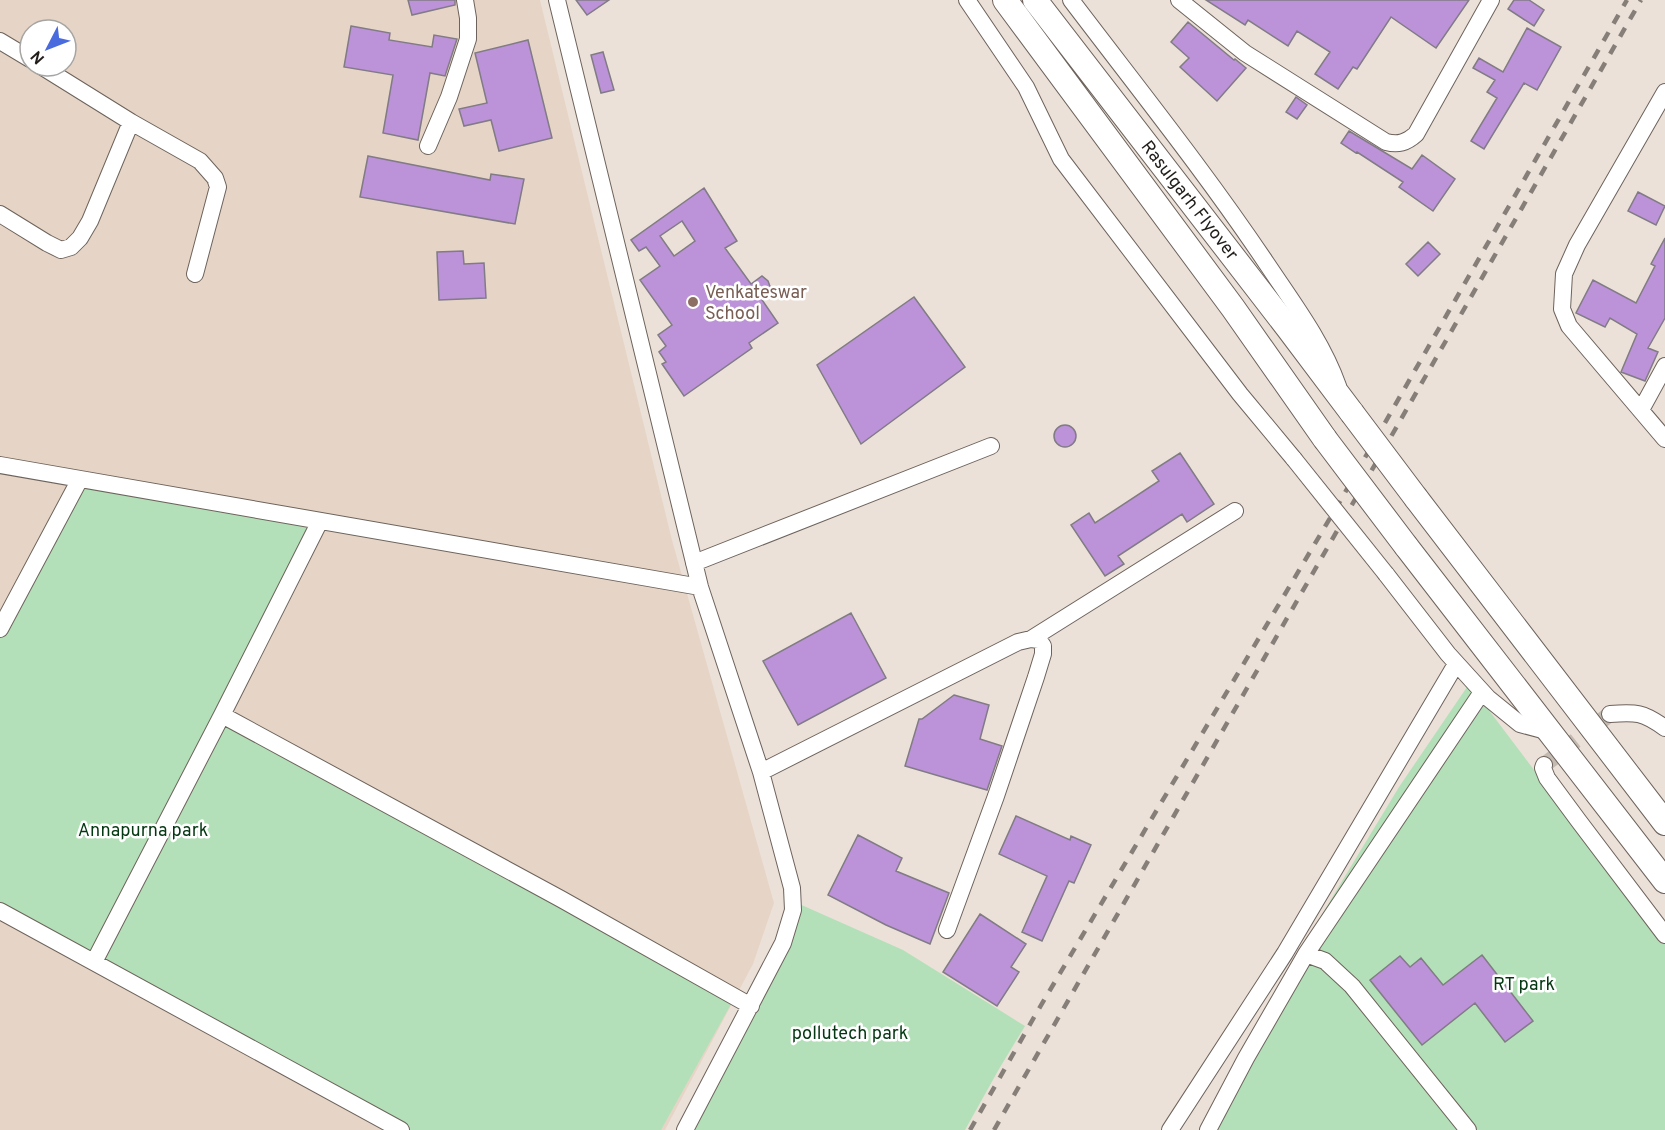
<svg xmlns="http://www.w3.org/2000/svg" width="1665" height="1130" font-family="Overpass,sans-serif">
<rect width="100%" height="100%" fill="#ece1d8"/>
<path fill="#e6d5c6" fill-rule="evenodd" d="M0,0H540L672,540L774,903L753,964L665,1130H0ZM30,30H66V66H30Z"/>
<path fill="#b3e0b8" d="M80,480L320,521L222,716L735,997L661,1130H401L0,910V630Z
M1469,684L1665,943V1130H1460L1320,958L1376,1030L1459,1130H1217L1304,944L1399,787Z
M797,903L903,950L1025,1026L999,1069L965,1130H686Z"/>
<path fill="#bc92d8" stroke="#817b85" stroke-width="1.5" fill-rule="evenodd" d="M408,0H455V5L412,15Z
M576,0H609L587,15Z
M1206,0H1469L1436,48L1391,17L1357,69L1353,67L1338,89L1315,74L1330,52L1297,31L1288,46L1248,20L1245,25Z
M1514,0H1529L1544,10L1534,26L1508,9Z
M1188,22L1234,60L1235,59L1246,68L1217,101L1180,67L1189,58L1171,42Z
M351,26L390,33L389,40L432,47L434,35L457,39L445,76L430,73L418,140L383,133L393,75L344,67Z
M1527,28L1561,47L1537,90L1524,83L1484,149L1471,141L1497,98L1487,92L1495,80L1473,68L1479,58L1503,72Z
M528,40L552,138L499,151L491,120L464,126L459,109L487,103L475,53Z
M603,52L614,90L601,93L591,55Z
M1296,97L1307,105L1297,119L1286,112Z
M1349,131L1412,169L1422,155L1455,179L1433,211L1399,187L1403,182L1357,152L1356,153L1341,143Z
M368,156L490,180L491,174L524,179L515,224L360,197Z
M704,188L737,241L725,248L751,284L762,276L768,281L771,289L760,297L778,323L749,343L752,348L684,396L662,364L666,362L659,352L666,346L658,335L672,325L640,280L660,266L646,247L639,251L631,240ZM682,221L695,241L674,256L660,236Z
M1638,192L1665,206L1656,225L1628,211Z
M1665,238V318L1648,348L1658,352L1645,381L1621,372L1637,334L1610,318L1605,327L1576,313L1593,280L1636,303L1655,266L1651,264Z
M1428,242L1440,254L1418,276L1406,264Z
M463,251L464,264L484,263L486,298L439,300L437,252Z
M914,297L965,367L861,444L817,365Z
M1054 436a11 11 0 1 1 22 0a11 11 0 1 1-22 0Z
M1180,453L1214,504L1187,522L1182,514L1118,556L1124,564L1105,576L1071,525L1089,513L1095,523L1159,481L1152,471Z
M851,613L886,678L798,725L763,661Z
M954,695L989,705L980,739L1002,746L987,790L905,766L919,719H922Z
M1016,816L1070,840L1071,836L1091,845L1074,883L1069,881L1042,941L1022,932L1047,876L999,854Z
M858,835L902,858L896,871L949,893L930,944L886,925L828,895Z
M980,914L1026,944L1011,967L1019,972L997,1006L943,972Z
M1482,955L1533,1021L1505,1042L1475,1003L1422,1045L1370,980L1400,956L1410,967L1421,958L1443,985Z"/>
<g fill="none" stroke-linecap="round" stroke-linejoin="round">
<path stroke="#c3bab2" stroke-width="16" stroke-dasharray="16 8" stroke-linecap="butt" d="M1544,765L1610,714"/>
<g stroke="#6d635c" stroke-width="18">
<path id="minor" d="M557,0L700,587L761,772L792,888L793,910L783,943L685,1130
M967,0L1026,87L1061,159L1240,394L1294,459
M1071,0C1137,87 1206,173 1267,264C1293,303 1322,341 1338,386
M1179,0L1245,53L1386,142C1398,145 1406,143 1416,134L1491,0
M0,41L30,59
M41,66L131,122L200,161L215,178L218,187L195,274
M1665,92L1577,245L1564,274L1562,309L1569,326L1665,439
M428,146L449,97L468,39V18L465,0
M0,214L47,243L61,250L71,247L80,238L90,221L131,122
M1641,410L1665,366
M0,465L700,587
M694,563L991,446
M1386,574L1448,654L1488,698L1520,724L1550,732
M0,629L80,479
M1031,639L1235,511
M1610,714C1636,712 1643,712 1665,728
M222,715L561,899L751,1006
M1544,765L1543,768L1547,778L1578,820L1665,935
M761,772L1018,642L1031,639L1039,640L1043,646V654L1036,677L996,796L947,930
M0,911L401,1130
M1306,954L1325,961L1352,986L1468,1130
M94,962L222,715L320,521
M1170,1130L1285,953L1456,664
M1208,1130L1246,1058L1306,954L1482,692"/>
</g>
<g stroke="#6d635c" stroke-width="26">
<path id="highway" d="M1005,0L1233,308L1325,439
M1035,0L1288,328L1352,413
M1416,498L1665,823
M1406,546L1665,881"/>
</g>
<use href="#minor" stroke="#fff" stroke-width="16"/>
<use href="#highway" stroke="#fff" stroke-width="24"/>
<path stroke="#867f79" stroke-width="4.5" stroke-dasharray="10 10" stroke-linecap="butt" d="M970,1130L1037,1012L1339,503L1627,0
M994,1130L1641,0"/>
<g stroke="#6d635c" stroke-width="18" stroke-linecap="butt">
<path id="minor-bridge" d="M1294,459L1386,574"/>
</g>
<g stroke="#6d635c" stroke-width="26" stroke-linecap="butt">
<path id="highway-bridge" d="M1352,413L1416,498
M1325,439L1406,546"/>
</g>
<use href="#minor-bridge" stroke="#fff" stroke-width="16"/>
<use href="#highway-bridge" stroke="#fff" stroke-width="24"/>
</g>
<circle fill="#8d6e63" stroke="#fff" stroke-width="2" cx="693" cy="302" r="6"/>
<g text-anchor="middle" stroke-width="5" stroke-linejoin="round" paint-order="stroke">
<g font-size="18" fill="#211e1a" stroke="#fff">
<text transform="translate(1190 200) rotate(52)" y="6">Rasulgarh Flyover</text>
</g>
<g font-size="18" fill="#785e54" stroke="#fff" text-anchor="start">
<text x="705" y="298">Venkateswar<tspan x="705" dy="21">School</tspan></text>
</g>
<g font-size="18" fill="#043812" stroke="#fff">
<text x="143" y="836">Annapurna park</text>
<text x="1524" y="990">RT park</text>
<text x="850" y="1039">pollutech park</text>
</g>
</g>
<g transform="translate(48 48) rotate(228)"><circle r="28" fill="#ffffff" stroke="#a6a5a3" stroke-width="1.5"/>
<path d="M0-4.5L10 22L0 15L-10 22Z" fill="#4a6bde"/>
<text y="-9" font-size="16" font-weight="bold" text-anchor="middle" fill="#211e1a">N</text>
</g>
</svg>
